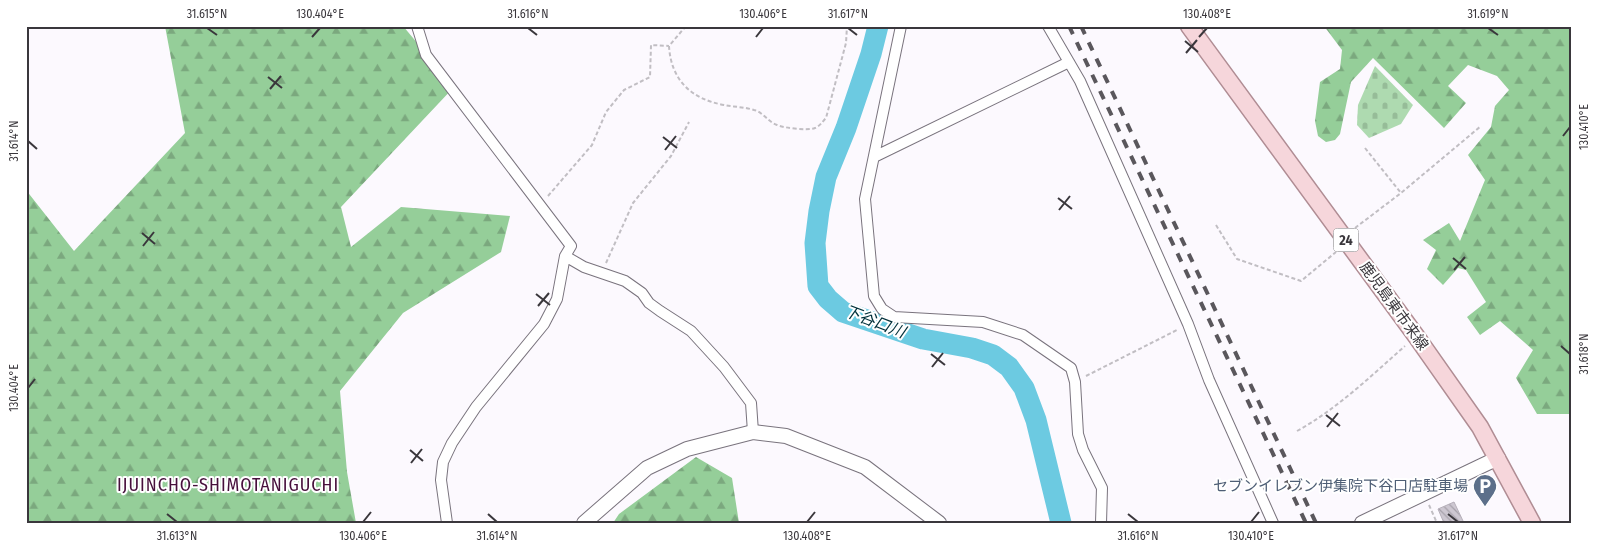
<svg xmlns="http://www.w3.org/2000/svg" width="1598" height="549" font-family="'Fira Sans Condensed','Noto Sans JP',sans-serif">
<defs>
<pattern id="forest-firs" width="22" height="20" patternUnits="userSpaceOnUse" patternTransform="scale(1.25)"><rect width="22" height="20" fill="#95ce99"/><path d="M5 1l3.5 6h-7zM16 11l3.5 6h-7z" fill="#7ba87e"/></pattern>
<pattern id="cemetery-stones" width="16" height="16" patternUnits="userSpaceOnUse" patternTransform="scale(1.25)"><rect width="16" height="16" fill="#aedab0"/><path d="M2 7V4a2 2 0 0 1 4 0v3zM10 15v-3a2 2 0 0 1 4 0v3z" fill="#96bc98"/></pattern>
<pattern id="building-back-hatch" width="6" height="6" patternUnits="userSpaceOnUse" patternTransform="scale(1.25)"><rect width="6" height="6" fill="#cdc7d1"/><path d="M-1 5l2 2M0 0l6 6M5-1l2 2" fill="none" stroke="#a7a2ab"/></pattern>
</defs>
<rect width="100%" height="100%" fill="#fcf9fe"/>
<path fill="url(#forest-firs)" d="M165,26H403L454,87L341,207L351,247L401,207L510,216L501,252L403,313L340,391L347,472L356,523H26V190L74,251L185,133Z
M1324,26H1572V414H1537L1516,378L1533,350L1500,321L1480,335L1467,317L1486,302L1466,270L1458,268L1443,285L1427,269L1436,250L1423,240L1449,223L1460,241L1485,180L1468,155L1491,127L1495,106L1509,90L1497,76L1468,65L1448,86L1466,103L1444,128L1373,58L1351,82L1340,134L1335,140L1326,142L1318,136L1315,121L1320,82L1340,69L1342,50Z
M696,457L732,478L739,523H613L619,514Z"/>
<path fill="url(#cemetery-stones)" d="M1375,66L1413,105L1401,124L1369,138L1357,125L1358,105Z"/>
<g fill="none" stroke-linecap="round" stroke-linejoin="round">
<path stroke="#6ccae1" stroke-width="21" d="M878,26L871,54L846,128L826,177L819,211L815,243L818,286L828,299L843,312L923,339L972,348L993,355L1009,367L1024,388L1036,420L1061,523"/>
</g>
<path fill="url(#building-back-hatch)" stroke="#b6b0ba" d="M1454,502L1464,523H1444L1438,509Z"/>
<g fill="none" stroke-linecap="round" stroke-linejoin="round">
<g stroke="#79737d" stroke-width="12">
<path id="street" d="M417,26L426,55L571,246L565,256L557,299L544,324L476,407L452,443L443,462L441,480L447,523
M901,26L865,199L874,296L882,309L894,317L983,322L1023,335L1071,368L1075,382L1078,434L1083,450L1102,488L1101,523
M1048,26L1080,81L1188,324L1209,380L1273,523
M874,157L1069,62
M565,256L584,267L625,281L642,293L649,303L660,311L691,331L724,367L751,403L753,432"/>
</g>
<g stroke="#79737d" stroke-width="16">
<path id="secondary" d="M584,523L647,468L687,449L753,432L786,436L865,467L939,523
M1362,523L1498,458"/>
</g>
<g stroke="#b08d94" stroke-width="19">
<path id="primary" d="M1189,26L1416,336L1480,427L1532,523"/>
</g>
<path stroke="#c1bec3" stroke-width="2" stroke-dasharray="4 2.5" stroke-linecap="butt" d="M686,26L669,46C671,80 691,99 724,105C734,107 745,107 754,110C763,112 768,122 777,125C784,128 808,131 815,128C820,126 822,122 826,118L846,43L847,26
M1365,148L1401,193
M548,196L592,145L606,112L624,90L650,77L651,45L669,46
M1216,225L1237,259L1301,281L1336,252
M1355,228L1401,193L1481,126
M606,263L633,203L671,156L689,122
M1086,376L1177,330
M1297,431C1337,409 1371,376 1405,346
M1429,505L1437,523"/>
<use href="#street" stroke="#fff" stroke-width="10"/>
<use href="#secondary" stroke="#fff" stroke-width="14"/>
<use href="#primary" stroke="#f6d6db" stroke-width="16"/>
<path stroke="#5a575c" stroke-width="4" stroke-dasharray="9 9" stroke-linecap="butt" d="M1069,26L1306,523
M1081,26L1316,523"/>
</g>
<path fill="none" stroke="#3a373c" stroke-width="2" d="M207,28L217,35M528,28L537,35M848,28L857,35M1488,28L1498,35M312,37L320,28M756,37L763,28M1199,37L1207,28M1185,41L1198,52M1186,53L1197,40M268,77L282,88M270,89L281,76M1563,136L1570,127M663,137L677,148M28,141L37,149M665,150L676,136M1058,198L1072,209M1059,210L1070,196M142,233L155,244M143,246L154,232M1453,258L1466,269M1454,270L1465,257M536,294L550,305M538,306L549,293M1561,346L1570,354M931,354L945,365M932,367L943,353M28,388L35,379M1326,415L1340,426M1327,427L1338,413M410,450L423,461M411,463L422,449M167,514L177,522M488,514L497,522M1128,514L1138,522M1448,514L1458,522M363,522L371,512M807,522L815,512M1251,522L1259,512"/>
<defs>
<g id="parking-pin" transform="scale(1.25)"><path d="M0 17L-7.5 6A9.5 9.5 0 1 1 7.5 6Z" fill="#5c6f8a" stroke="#fff"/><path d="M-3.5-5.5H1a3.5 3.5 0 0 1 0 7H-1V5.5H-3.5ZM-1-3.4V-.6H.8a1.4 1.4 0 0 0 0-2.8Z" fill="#fff"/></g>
</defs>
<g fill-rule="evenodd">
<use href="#parking-pin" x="1485" y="486"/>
</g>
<g text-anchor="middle" stroke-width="4" stroke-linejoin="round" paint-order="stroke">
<rect fill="#fff" stroke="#757376" stroke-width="1" x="1333.5" y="228.5" width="25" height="23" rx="4"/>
<g font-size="14" font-weight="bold" fill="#3a373c">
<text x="1346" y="245">24</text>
</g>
<g font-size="15" fill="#3a373c" stroke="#fff">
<text transform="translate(1394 306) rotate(54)" y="5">鹿児島東市来線</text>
</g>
<g font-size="15" fill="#4e5e75" stroke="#fff" text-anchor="end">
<text x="1468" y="491">セブンイレブン伊集院下谷口店駐車場</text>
</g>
<g font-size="16" font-style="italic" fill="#01303a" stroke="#fff">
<text transform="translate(875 321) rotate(21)" y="6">下谷口川</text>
</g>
<g font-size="18" letter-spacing="1" fill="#460f3b" stroke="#fff">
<text x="228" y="491">IJUINCHO-SHIMOTANIGUCHI</text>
</g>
</g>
<rect width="1598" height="549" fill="none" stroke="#ffffff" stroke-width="55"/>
<rect x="28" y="28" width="1542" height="494" fill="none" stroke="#3a373c" stroke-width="2"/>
<g font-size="12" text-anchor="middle" fill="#3a373c">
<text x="207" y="18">31.615°N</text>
<text x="320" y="18">130.404°E</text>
<text x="528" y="18">31.616°N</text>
<text x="763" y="18">130.406°E</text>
<text x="848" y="18">31.617°N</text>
<text x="1207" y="18">130.408°E</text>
<text x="1488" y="18">31.619°N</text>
<text transform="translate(1584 127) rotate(-90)" y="4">130.410°E</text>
<text transform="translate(14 141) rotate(-90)" y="4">31.614°N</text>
<text transform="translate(1584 354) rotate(-90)" y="4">31.618°N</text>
<text transform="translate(14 388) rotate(-90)" y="4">130.404°E</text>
<text x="177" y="540">31.613°N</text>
<text x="363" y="540">130.406°E</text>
<text x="497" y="540">31.614°N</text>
<text x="807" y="540">130.408°E</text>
<text x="1138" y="540">31.616°N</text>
<text x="1251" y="540">130.410°E</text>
<text x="1458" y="540">31.617°N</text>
</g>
</svg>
